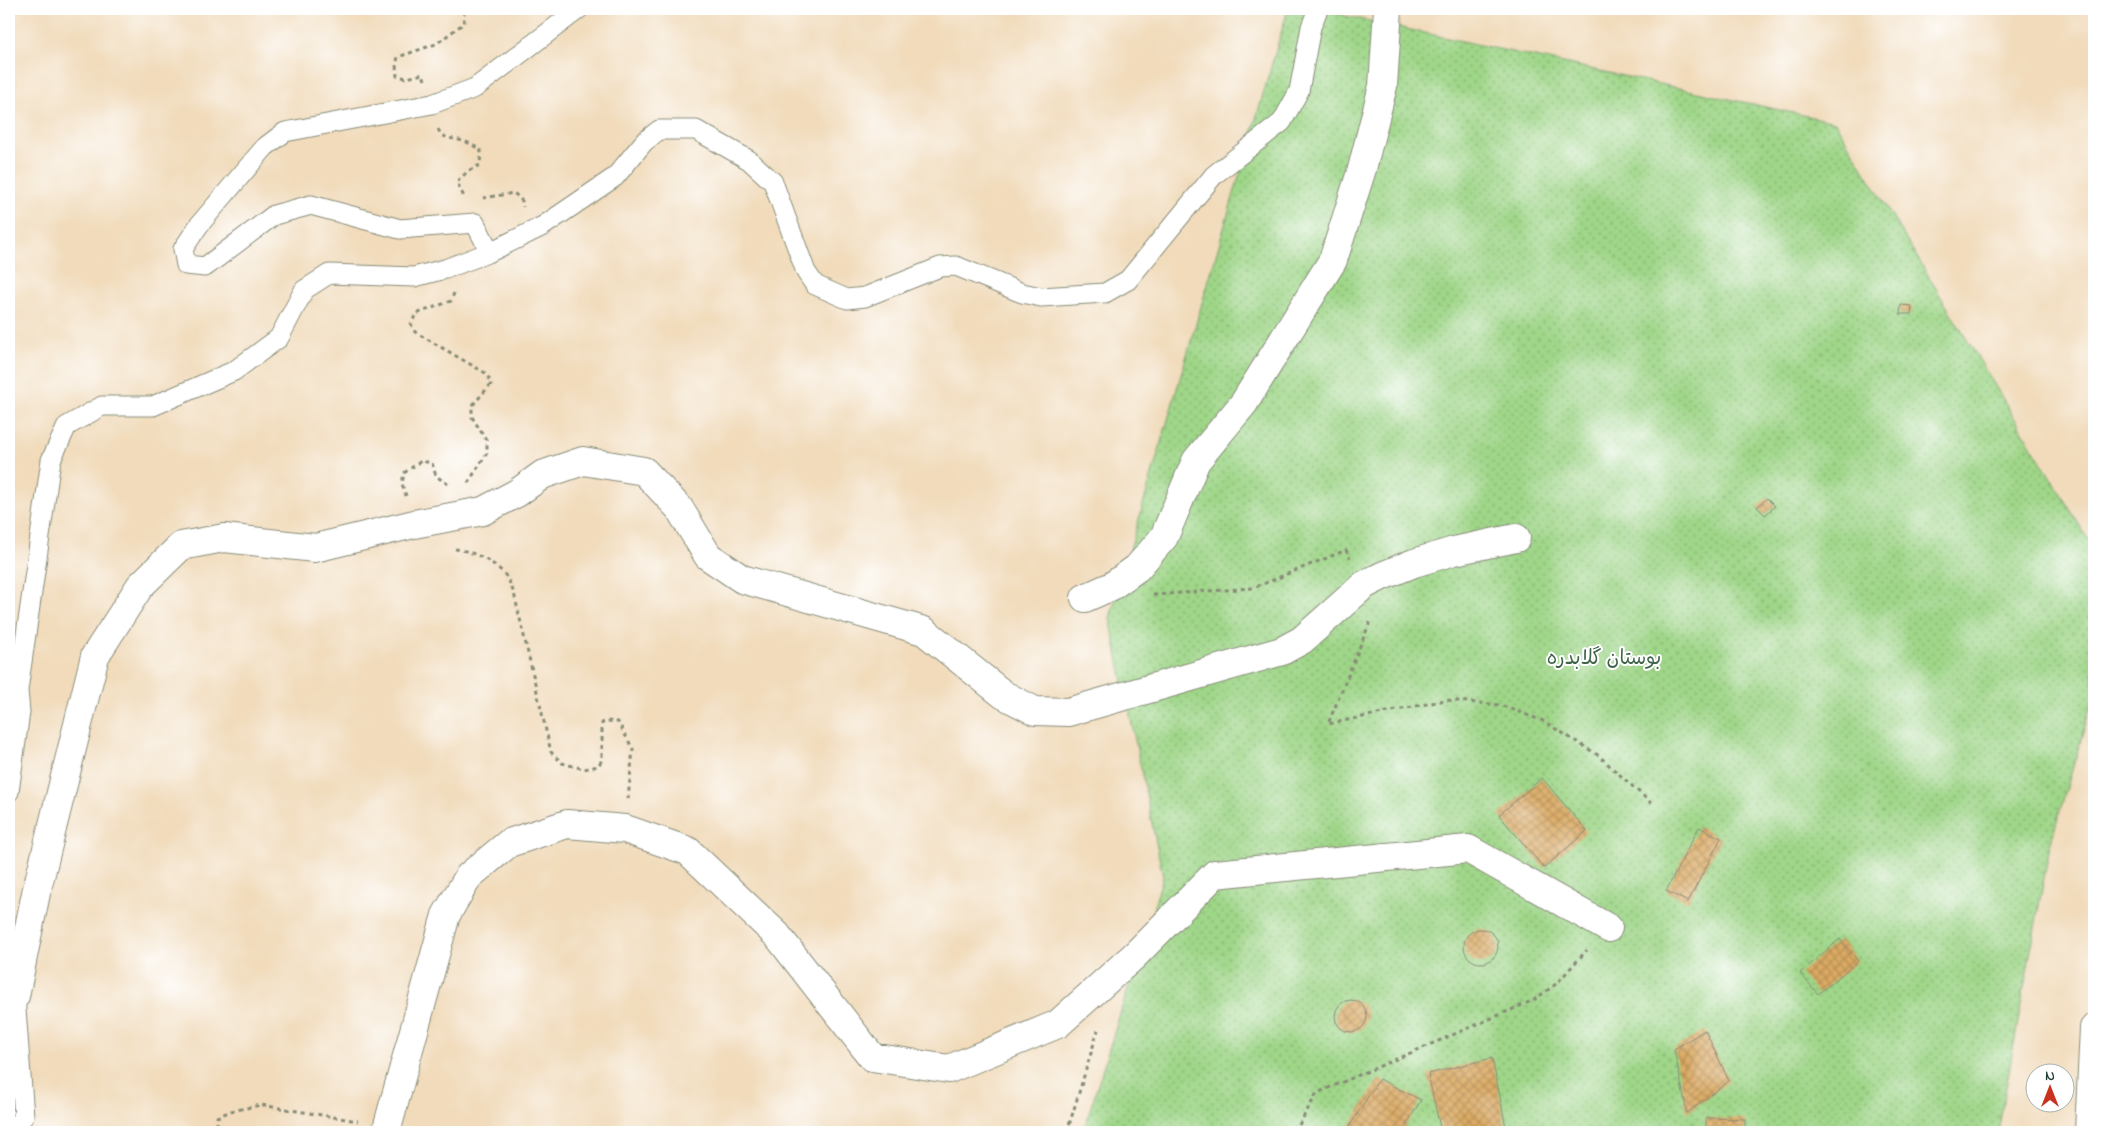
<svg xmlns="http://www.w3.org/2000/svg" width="2103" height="1141" font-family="'Indie Flower','Playpen Sans Arabic',sans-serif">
<defs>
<pattern id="park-dots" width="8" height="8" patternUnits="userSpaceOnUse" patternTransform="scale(1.25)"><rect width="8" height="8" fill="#9fd688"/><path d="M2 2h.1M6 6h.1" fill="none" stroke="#81af70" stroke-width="1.8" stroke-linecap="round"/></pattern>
<pattern id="building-cross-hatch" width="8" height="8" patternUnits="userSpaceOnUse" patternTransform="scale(1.25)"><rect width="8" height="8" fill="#dcaa64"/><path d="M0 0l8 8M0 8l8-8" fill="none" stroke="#b28c53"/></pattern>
</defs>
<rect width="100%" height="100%" fill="#fff"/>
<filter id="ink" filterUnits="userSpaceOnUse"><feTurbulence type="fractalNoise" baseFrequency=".02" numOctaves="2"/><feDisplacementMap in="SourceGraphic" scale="10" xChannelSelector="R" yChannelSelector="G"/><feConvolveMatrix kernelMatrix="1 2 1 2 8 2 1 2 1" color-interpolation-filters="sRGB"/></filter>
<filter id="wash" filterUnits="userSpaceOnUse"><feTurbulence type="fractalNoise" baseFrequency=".0096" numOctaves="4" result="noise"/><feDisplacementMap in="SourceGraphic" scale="20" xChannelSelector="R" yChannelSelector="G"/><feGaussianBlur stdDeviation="1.12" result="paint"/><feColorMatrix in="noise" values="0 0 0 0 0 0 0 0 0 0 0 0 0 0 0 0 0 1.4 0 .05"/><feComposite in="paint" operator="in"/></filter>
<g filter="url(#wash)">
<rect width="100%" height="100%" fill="#f1dbbb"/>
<path fill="url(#park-dots)" stroke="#5f8a5e" d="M1288,9H1314L1835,122L2094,549V695L2050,845L1998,1132H1083L1163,877L1110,618Z"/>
<g id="blocks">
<path fill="url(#building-cross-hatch)" d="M1901,305L1912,306L1911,314H1900Z
M1767,498L1775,506L1765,515L1757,507Z
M1542,778L1587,831L1544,868L1499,815Z
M1699,827L1721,838L1688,902L1666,891Z
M1464 946a17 17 0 1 1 34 0a17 17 0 1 1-34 0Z
M1840,939L1858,961L1818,994L1800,973Z
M1335 1016a16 16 0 1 1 32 0a16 16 0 1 1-32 0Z
M1705,1030L1729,1081L1687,1113L1674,1049Z
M1492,1058L1507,1132H1441L1428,1074Z
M1379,1079L1421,1100L1402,1132H1346Z
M1706,1118L1745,1119V1132H1706Z"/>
</g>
</g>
<g filter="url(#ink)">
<use href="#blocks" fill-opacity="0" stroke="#888c78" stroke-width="1"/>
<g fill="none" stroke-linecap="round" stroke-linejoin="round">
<g stroke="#888c78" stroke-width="21">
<path id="lane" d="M490,252L543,226L615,177L644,142L659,130H696L749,160L773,182L806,272L815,285L847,299L865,297L940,267L956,266L1022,293L1041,297L1105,293L1128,280L1214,175L1282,122L1299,91L1311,27L1318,9
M9,792L20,712L18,690L51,460L67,426L102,406H153L234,371L279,338L304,290L329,274L414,277L445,269L490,252L475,223L400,229L311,205L274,215L205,267L186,265L183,249L199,225L265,147L285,132L432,104L475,88L579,9
M11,1132L24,1116L15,996L12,984"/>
</g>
<g stroke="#888c78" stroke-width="30">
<path id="street" d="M1085,598L1112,586L1137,568L1164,537L1196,461L1244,403L1333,260L1362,169L1383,86L1388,9
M15,996L36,893L95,656L140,586L181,546L224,538L315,548L414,524L483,511L517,493L542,475L583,461L644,471L679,508L708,556L742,579L924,631L1004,695L1035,711L1068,712L1282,651L1302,640L1364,585L1382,576L1414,563L1454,551L1516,538
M386,1132L446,915L469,876L509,843L567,824L625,829L688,851L777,935L872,1057L949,1069L1058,1024L1135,955L1215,874L1468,849L1608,928
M2089,1132L2094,1028"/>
</g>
<path stroke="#888c78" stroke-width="3" stroke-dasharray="4 4" stroke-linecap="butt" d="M425,80L423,74L407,78L397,76L396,65L398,57L436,44L464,23V9
M438,129C443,140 453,138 463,141C470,143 476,147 481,151L480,165L468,171L457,182L464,197
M483,198L514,193L522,201L523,207
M454,293L451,301L416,314L411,324L415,332L487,374L491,384L472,406V417L487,441V453L468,483
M406,496L402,484L404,473L421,461L432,463L436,476L449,485
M455,549C472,551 494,561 505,575C509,579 511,587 514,593L551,752L562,763L584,769L598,766L602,760V723L607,721L618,722L633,749L628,799
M1153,595L1253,588L1346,550L1350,558
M1370,622L1328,724L1446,700L1500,705L1543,721L1598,755L1652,804
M223,1132L217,1124V1117L231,1111L261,1105L358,1121
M1067,1132L1098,1030
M1295,1132L1317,1093L1534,1000L1556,984L1587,950"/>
<use href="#lane" stroke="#fff" stroke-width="19"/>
<use href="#street" stroke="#fff" stroke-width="28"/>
</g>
</g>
<g text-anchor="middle" stroke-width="4" stroke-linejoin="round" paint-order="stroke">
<g font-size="20" fill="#3f6349" stroke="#fff">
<text x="1604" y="664">بوستان گلابدره</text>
</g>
</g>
<rect width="2103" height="1141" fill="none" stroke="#fff" stroke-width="30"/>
<g transform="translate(2050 1088)"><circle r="24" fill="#ffffff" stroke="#a5b1ae"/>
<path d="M0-4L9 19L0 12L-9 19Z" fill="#c8321e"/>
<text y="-8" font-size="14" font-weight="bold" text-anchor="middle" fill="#1f3d34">N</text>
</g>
</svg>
